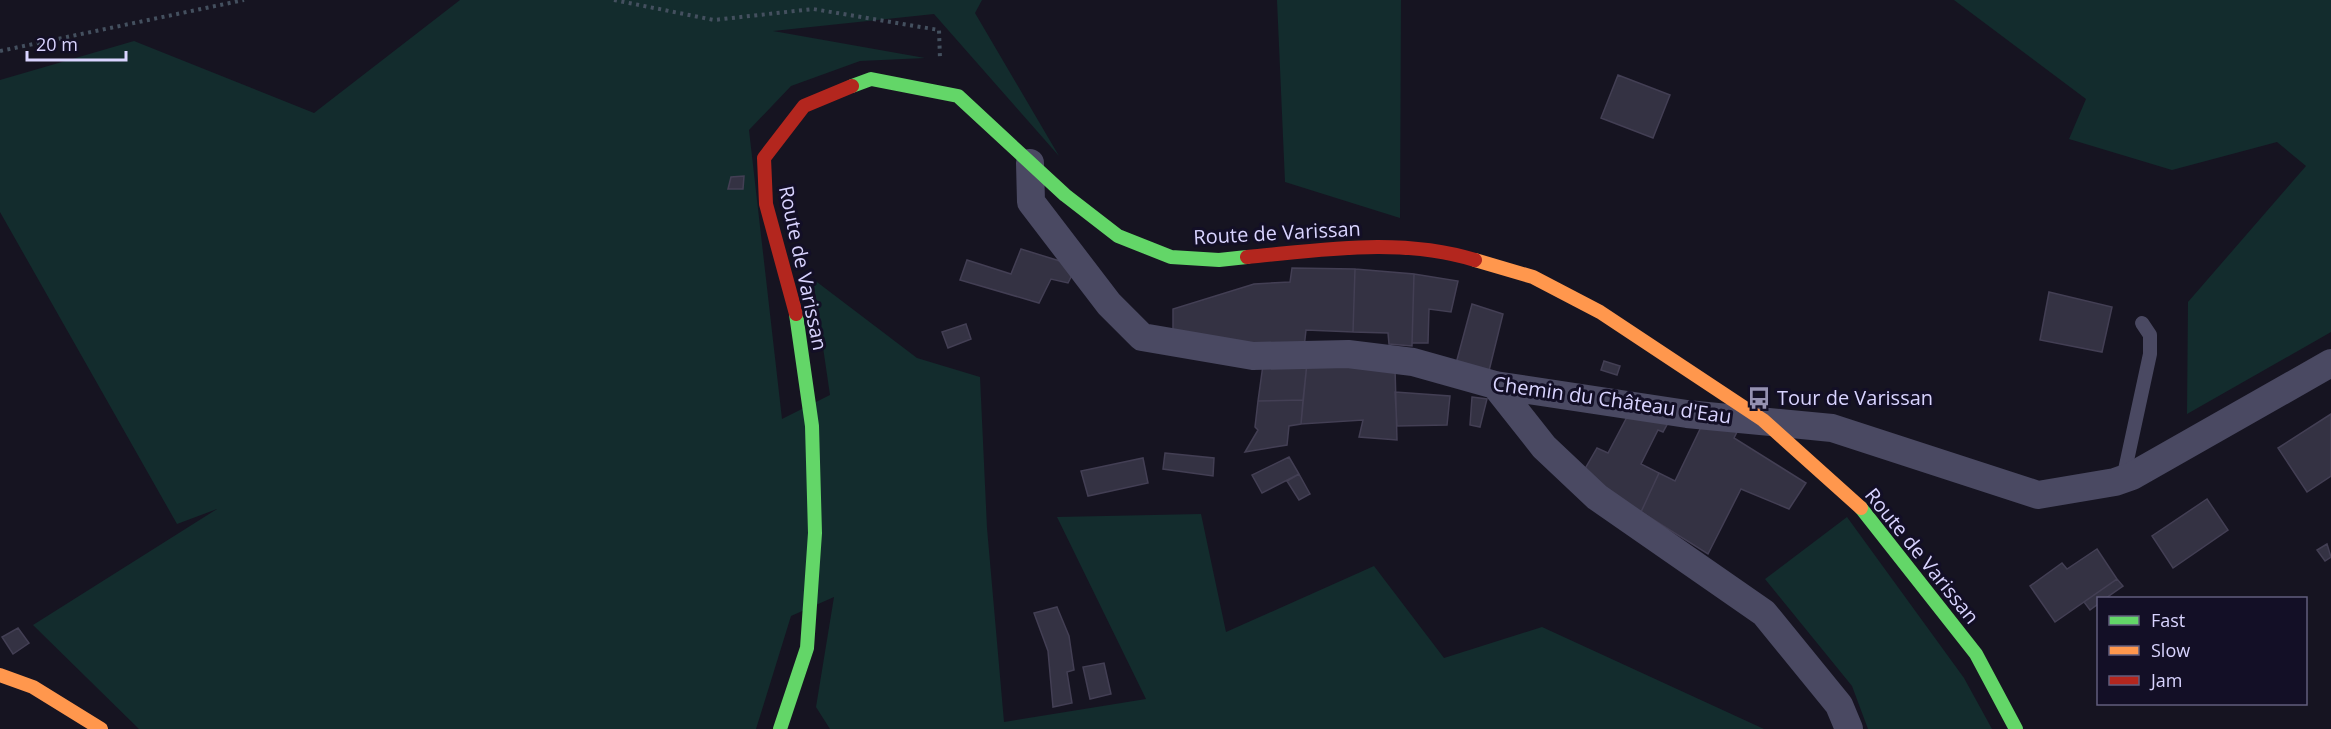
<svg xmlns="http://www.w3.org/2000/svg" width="2331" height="729" font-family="'Open Sans',sans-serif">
<rect width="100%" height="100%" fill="#161421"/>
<path fill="#132c2d" d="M460,0H982L975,13L1059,156L934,14L773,31L925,58L860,61L791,86L749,130L782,419L830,395L813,279L917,358L980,377L987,528L1004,722L1146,699L1057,517L1201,514L1226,632L1374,566L1444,658L1542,627L1764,729H830L816,707L834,597L791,616L756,729H139L33,625L217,509L177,524L0,212V80L134,41L314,113Z
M1277,0H1401L1400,218L1285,182Z
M1954,0H2331V332L2187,414L2188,302L2306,166L2277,142L2172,170L2069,139L2086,99Z
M1847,517L1964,678L1992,729H1868L1852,686L1765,579Z"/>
<path fill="#343243" stroke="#433f54" stroke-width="1.5" d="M1618,75L1670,95L1653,138L1601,118Z
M744,176L743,189H728L731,177Z
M1021,249L1063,262L1073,273L1068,283L1051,279L1039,303L960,280L967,260L1011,274Z
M1292,268L1355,269L1353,332L1306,330L1304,348L1173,336V309L1254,284L1290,282Z
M1355,269L1414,274L1412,346L1389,344L1388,333L1353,332Z
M1414,274L1458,281L1451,312L1429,309L1428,343H1412Z
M2049,292L2112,307L2102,352L2040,340Z
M1472,304L1503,314L1487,379L1454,371Z
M966,324L971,339L948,348L942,332Z
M1604,361L1620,366L1617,375L1601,370Z
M1307,363L1395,368L1397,440L1359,437L1363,420L1301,424Z
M1307,363L1303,400L1258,401L1263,365Z
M1395,392L1450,396L1447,425L1397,426Z
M1472,397L1487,399L1480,427L1470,425Z
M1303,400L1301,424L1289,426L1287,445L1245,452L1258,430L1255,427L1258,401Z
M2331,414V476L2307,492L2278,448Z
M1628,415L1669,421L1663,432L1658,430L1641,464L1659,473L1641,512L1582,474L1597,448L1608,453Z
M1702,425L1738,430L1734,438L1806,483L1789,509L1741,489L1708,554L1641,512L1659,473L1675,481Z
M1165,453L1214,458L1213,476L1163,469Z
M1289,457L1299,474L1262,493L1252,475Z
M1143,458L1148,483L1088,496L1081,471Z
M1299,474L1310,494L1299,500L1287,481Z
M2207,499L2228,530L2173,568L2152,536Z
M2327,544L2331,557L2325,561L2317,550Z
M2097,549L2117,579L2055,622L2030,586L2062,563L2067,569Z
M2117,579L2123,586L2106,598H2098V604L2090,610L2084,602Z
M1057,607L1069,636L1074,670L1067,672L1072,703L1053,707L1048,651L1034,613Z
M18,628L29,643L13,654L2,637Z
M1104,663L1111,694L1090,699L1083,667Z"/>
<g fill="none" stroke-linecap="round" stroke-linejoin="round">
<path stroke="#44505f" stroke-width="4" stroke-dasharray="3 4.5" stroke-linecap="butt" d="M614,0L714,20L813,9L939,30L940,59
M0,51L244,0"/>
<path stroke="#4a4962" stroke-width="14" d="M2123,479L2150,354V335L2142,323"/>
<path stroke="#4a4962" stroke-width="28" d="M1030,163L1031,202L1109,304L1142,337L1253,356L1348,354L1413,362L1495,385L1687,414L1832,428L2038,495L2115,482L2132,476L2331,363
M1495,385L1544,447L1597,497L1764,613L1839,705L1849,729"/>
<path stroke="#63d668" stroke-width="14" d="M852,86L871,79L958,96L1065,195L1118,236L1171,257L1219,260L1247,257
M1861,508L1976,654L2016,729
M780,729L807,648L815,533L812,426L796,314"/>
<path stroke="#ff974d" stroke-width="14" d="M1475,260L1533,277L1600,312L1763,420L1861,508
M0,675L33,687L101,729"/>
<path stroke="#b3261e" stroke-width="14" d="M1247,257C1323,250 1400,237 1475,260
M796,314L766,204L764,158L804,106L852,86"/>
</g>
<defs>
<g id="bus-bare" transform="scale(1.8)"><path d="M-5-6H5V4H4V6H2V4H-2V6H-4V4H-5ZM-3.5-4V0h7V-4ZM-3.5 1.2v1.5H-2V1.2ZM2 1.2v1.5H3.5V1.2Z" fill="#9591b1" stroke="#130f26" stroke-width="2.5" paint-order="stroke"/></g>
</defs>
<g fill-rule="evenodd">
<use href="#bus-bare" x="1759" y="398"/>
</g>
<g text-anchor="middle" stroke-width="6" stroke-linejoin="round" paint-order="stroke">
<g font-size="20" fill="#d9d4ff" stroke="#130f26">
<text transform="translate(1277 233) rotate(-3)" y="7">Route de Varissan</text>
<text transform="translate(803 268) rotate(78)" y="7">Route de Varissan</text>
<text transform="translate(1612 400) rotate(8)" y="7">Chemin du Château d'Eau</text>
<text transform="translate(1922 556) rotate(51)" y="7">Route de Varissan</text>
</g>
<g font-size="20" fill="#d9d4ff" stroke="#130f26" text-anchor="start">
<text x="1777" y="405">Tour de Varissan</text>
</g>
</g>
<rect x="2097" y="597" width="210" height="108" fill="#130f26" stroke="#625e7d" stroke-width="1.5"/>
<rect x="2109" y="616" width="30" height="9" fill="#63d668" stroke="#625e7d" stroke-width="1.5"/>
<text x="2151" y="627" font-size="18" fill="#d9d4ff">Fast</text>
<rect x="2109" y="646" width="30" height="9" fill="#ff974d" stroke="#625e7d" stroke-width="1.5"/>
<text x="2151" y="657" font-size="18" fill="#d9d4ff">Slow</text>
<rect x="2109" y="676" width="30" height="9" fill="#b3261e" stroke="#625e7d" stroke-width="1.5"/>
<text x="2151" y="687" font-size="18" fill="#d9d4ff">Jam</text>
<path d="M27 51v9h99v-9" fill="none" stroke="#d9d4ff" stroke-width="3"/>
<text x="36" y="51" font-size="18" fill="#d9d4ff" stroke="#130f26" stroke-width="4.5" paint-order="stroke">20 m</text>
</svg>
